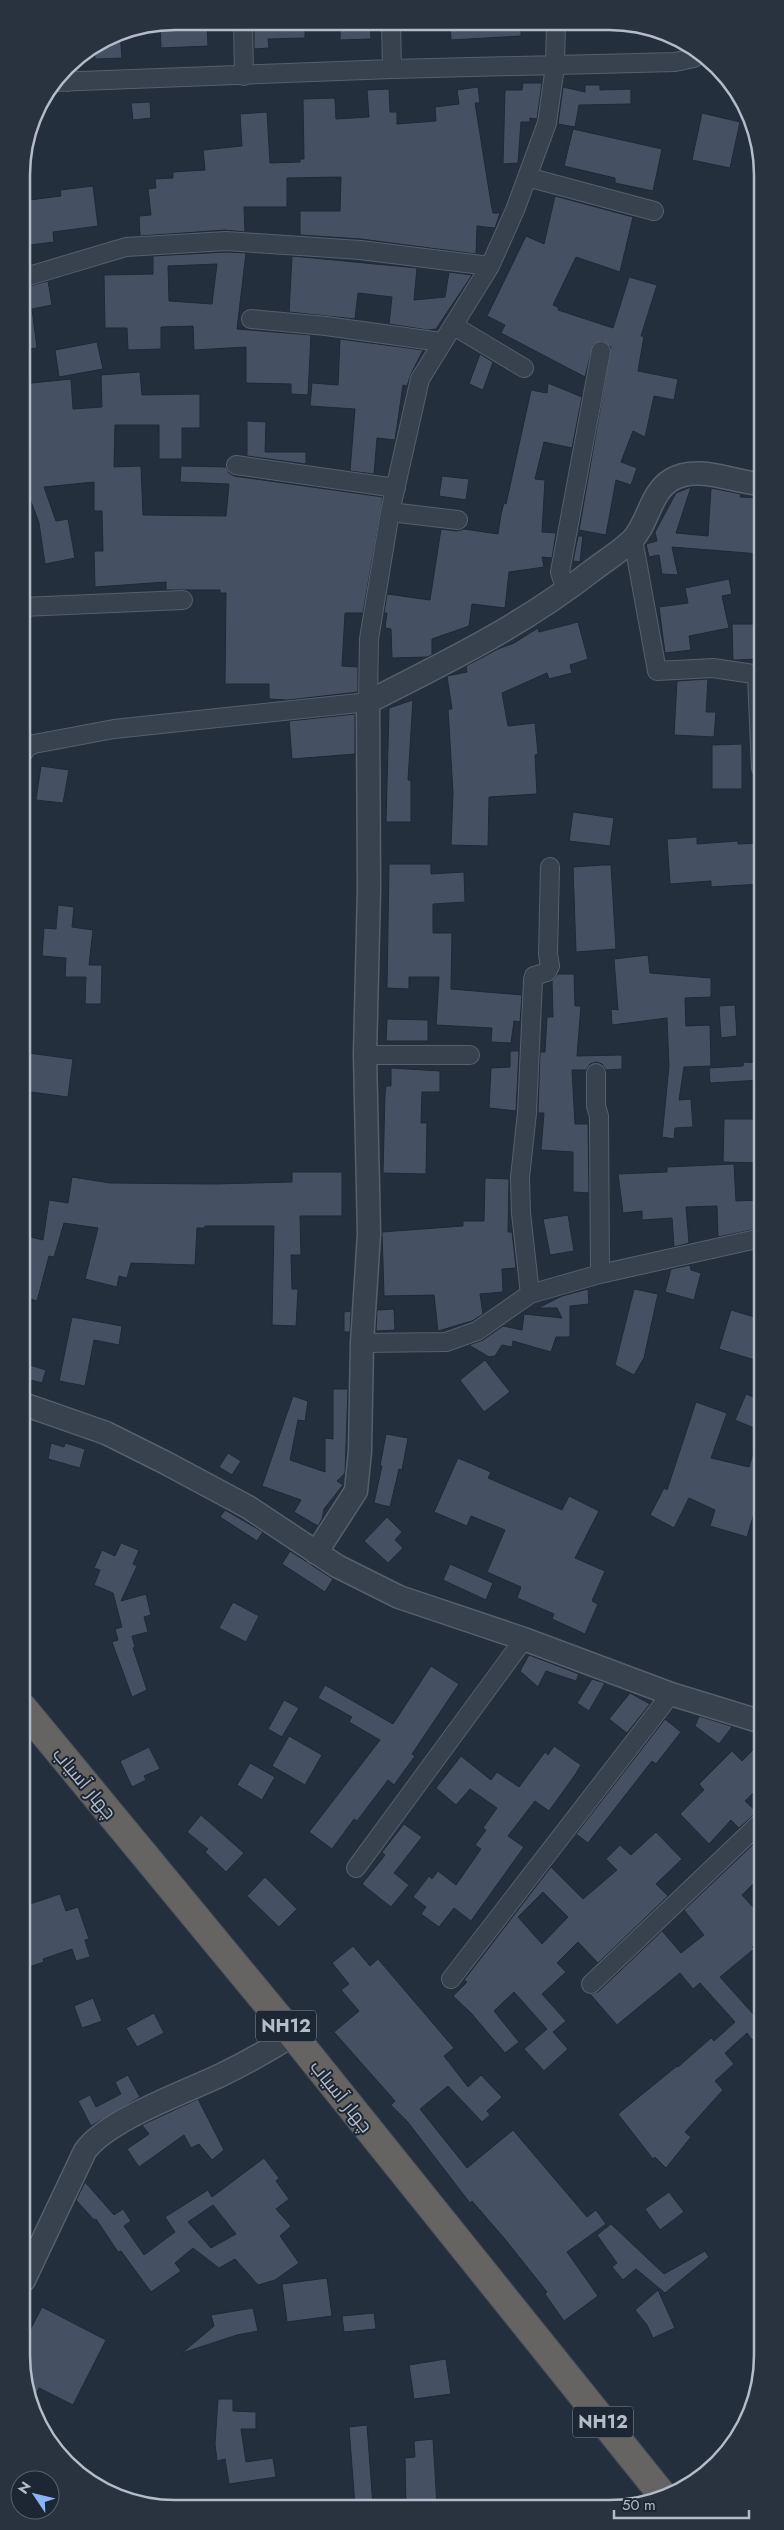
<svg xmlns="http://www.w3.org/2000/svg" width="784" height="2530" font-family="Jost,Cairo,sans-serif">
<rect width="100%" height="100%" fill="#242f3e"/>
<path fill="#455162" stroke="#1f2835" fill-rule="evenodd" d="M175,21H207L208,46L161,48L160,24Z
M254,22H305V38L268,39L269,48L254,49Z
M340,22L370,23L371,39L340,40Z
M450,23H521V36L451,40Z
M120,32L122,58L95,59L94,48Z
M523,83H542L537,119L530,118V122H521L518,163L503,164L505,90H522Z
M585,85H600V90L631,89V104L579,105L575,127L558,124L563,87L585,92Z
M478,87L480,103H475L491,203L493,213H500L495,228L477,226L476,254L361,239L300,235V211H340L341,177L287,178V207H244L245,232L225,230L140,236L139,216L151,215L148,189L156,188L155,179L173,178V172L205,170L203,150L242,146L240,114L267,112L270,163L300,162V159H304L303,99L335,98L336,119L369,117L367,90L389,89L390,112H397V124L436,121L435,107L459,104L457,90Z
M150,102L151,118L133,120L131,103Z
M702,113L740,122L730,168L692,160Z
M573,129L662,149L653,191L615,183V178L564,166Z
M93,186L98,226L53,232L54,242L22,246V201L61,196L60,190Z
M555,196L633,217L620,272L576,257L553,305L559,308L558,310L613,328L629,277L657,285L641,336H644L638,371L678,379L674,400L654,396L645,437L633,431L621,462L637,468L631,485L616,480L606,535L579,530L611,347L602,341L593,345L585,377L501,333L505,325L487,316L526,236L544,244Z
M226,252L246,253L237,329L311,335L308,395L291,394V384L246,383V347L194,350L193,326L161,327V349L128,350L127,328H105L104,275L153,274V256ZM217,264L212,304L169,301L168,266Z
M292,256L417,268L414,300L445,297L449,272L472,275L436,329L428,330L389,324L392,297L358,293L355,319L289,312Z
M48,281L52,305L32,309L37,348L22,350V288Z
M340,339L423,350L411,374L407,386L403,385L395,440L377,438L374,474L350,471L355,409L310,406L312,383L338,385Z
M97,342L103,369L59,377L55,350Z
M480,354L493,362L483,390L469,384Z
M140,372L142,395L200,394V428H182V459H159V425H115L114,467L141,466L143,515L226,516L229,484L180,482L181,466L226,467L229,473L234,476L383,497L363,613H345L342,666L358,667V692L288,700L269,699V684H225L226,593H220V590H166V582L95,587L94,551H103L102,511H94V482L44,487L56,521L68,519L75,558L45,564L39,523L29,496L22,497V384L71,379L73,409L102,407L101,375Z
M548,383L582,397L572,448L544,442L535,479L545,480L542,532L556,533L552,558L542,557L544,567L509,572L505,608L472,604L469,626L432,639V655L427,657L392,658L391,629L385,628L387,613H384L387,594L430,600L441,529L457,531L464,529L498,534L501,514L504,503L506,504L531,390L547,393Z
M247,421L266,422L265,452H306V464L247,456Z
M442,476L469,479L466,500L439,496Z
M691,487L676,533L708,536L711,488L741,494L740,497L760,498V554L672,547L678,575L662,574L659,555L649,557L646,544L657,541L655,532L676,493Z
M578,536H583L580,562L573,561Z
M729,579L732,594L722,596L729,628L689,636L691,650L665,653L659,607L688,603L685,588Z
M578,622L588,659L570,665L572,673L549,679L547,673L502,693L508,726L535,723L538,754L535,755L537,794L489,797L488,846L451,845L453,793L448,709H452L447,676L467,672L466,666L498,649L514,643L538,628L539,632Z
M732,624H760V659L733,660Z
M708,679L706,712H716L714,737L674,735L677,681Z
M413,700L408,780H411V822H386L389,708Z
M355,714V754L292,759L289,721Z
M742,744V789H712V745Z
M41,766L69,770L63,803L36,800Z
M573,812L614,818L610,846L569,841Z
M697,837V844L738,841V844L761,843V884L711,887V881L670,884L667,839Z
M389,864H431V874L464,872L465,902L433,904V933H452L451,989L522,995L520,1022L514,1021L511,1043L491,1042L492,1028L436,1025L439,977H409V989L387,988Z
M603,865H611L616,949L576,952L573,867Z
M58,905L74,907L72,927L93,930L89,965H102L101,1004H85L86,977H65L66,958L42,956L44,928L56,929Z
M648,955L650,973L711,978V997L685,998L686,1026L710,1025L711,1066L684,1067L679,1100L691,1099L693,1127L675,1128L674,1139L662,1137L669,1066L667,1018L612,1025L611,1009L618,1010L614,959Z
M558,974H574L575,1006H581L577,1056L622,1055V1069L606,1070L602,1064L596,1062L590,1064L586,1070H572L575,1124H588L589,1193L573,1192V1152L541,1150L544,1113H538L540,1052H545L547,1017H553L552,981Z
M735,1005L737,1036L721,1038L719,1006Z
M387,1019L428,1020V1041H386Z
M510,1051H519L516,1111L489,1108L491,1068L510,1067Z
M28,1053L73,1059L68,1097L23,1091Z
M744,1062L761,1063V1080L710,1083L709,1068L743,1066Z
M391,1068L440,1071V1092H422L421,1123H427L426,1174L383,1173L385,1094L386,1086H391Z
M724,1119H761V1163L723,1162Z
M734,1164L736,1201L761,1200V1228L718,1237L717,1206L686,1207L689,1243L674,1247L672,1218L642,1220V1211L623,1213L618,1174L667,1172V1167Z
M292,1172H342V1216H300L301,1255H291L292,1289H298L296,1326L272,1325L274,1226H205V1228H197L195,1265L131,1263L127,1278L119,1276L117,1287L85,1279L98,1228L64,1223L54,1257L49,1256L37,1301L23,1297V1235L43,1240L49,1200L68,1203L72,1177L110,1183L213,1184L292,1182Z
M485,1178L509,1179L508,1232H512L516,1268L502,1269L503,1292L480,1294L483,1314L472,1321L438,1331L434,1295L384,1296L382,1232L463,1226V1221H484Z
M568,1215L574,1251L550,1255L543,1219Z
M690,1265L691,1270L701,1273L694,1300L665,1292L671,1269Z
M588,1289L589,1304L570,1306V1337H556L551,1352L513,1341L512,1347L502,1345L495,1356L489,1357L469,1345L483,1340L503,1326L522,1330L524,1314L562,1318L557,1308H538L562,1296Z
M634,1289L658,1294L644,1358L634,1375L615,1365Z
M394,1309L395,1330L376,1331L377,1310Z
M731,1310L761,1319V1351L758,1361L719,1349Z
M351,1311L350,1332H344V1312Z
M72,1317L122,1326L119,1345L94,1340L85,1386L59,1381Z
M485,1360L510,1392L484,1412L460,1380Z
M23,1363L46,1370L42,1383L23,1378Z
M333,1389H348L345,1473L337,1481L343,1485L324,1509L322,1519L318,1526L294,1512L301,1500L262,1486L293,1396L308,1401L305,1421L298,1420L290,1460L325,1472V1438L333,1439Z
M746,1394L761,1400V1431L735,1420Z
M696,1402L727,1413L711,1458L749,1467L757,1439L761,1440V1490L747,1537L710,1526L715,1510L689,1498L674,1528L650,1515L664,1488L667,1490Z
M386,1434L408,1438L402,1470L399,1469L390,1507L374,1503L382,1466H380Z
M51,1443L64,1447L65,1443L85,1449L80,1468L48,1459Z
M228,1453L241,1461L232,1475L219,1467Z
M458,1458L491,1472L488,1478L562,1510L569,1496L599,1511L575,1558L605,1571L592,1601L598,1604L585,1634L552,1619L554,1614L517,1598L521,1587L487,1572L505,1530L471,1516L467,1526L434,1512Z
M225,1510L263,1532L257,1541L220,1517Z
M387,1517L402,1532L395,1540L403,1548L388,1563L364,1541Z
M121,1543L139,1550L133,1564L137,1566L121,1601L146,1594L151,1615L144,1617L148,1632L132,1636L135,1647L133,1648L147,1690L132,1697L112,1642L118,1640L115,1629L122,1627L113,1593L94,1585L100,1570L94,1568L102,1550L115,1556Z
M290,1551L333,1579L325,1592L282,1564Z
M450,1564L493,1583L486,1600L443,1580Z
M233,1602L259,1616L246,1642L219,1628Z
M529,1655L579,1674L576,1681L546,1671L538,1687L520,1671Z
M431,1666L459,1684L412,1754L415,1756L394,1785L388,1780L357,1821L354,1819L332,1849L309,1832L380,1740L349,1722L352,1717L318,1698L325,1685L393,1724Z
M592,1679L605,1683L589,1711L577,1703Z
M630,1693L650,1704L627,1733L609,1719Z
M284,1700L299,1708L282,1737L268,1729Z
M699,1716L731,1726L732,1727L719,1744L695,1726Z
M665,1719L681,1732L656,1764L652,1761L588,1843L576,1834Z
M289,1736L322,1755L305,1785L272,1766Z
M762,1741V1784L745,1801L757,1812L739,1828L731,1820L709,1844L680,1814L704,1790L699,1784L732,1751L742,1761Z
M554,1746L581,1765L575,1775L549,1811L535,1801L508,1836L524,1847L471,1921L454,1908L439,1927L421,1914L426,1907L413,1897L429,1876L432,1879L438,1871L456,1885L481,1849L475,1845L486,1830L483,1828L497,1808L470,1789L456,1805L436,1788L461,1756L491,1780L497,1772L519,1787L545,1752L548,1755Z
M149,1747L160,1769L144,1776L146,1780L132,1787L120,1761Z
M250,1763L275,1777L262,1800L237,1785Z
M201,1815L244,1853L226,1872L205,1852L208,1849L187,1832Z
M404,1824L422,1837L394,1873L409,1885L391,1907L362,1884L385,1855L382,1852Z
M656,1832L682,1859L656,1884L668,1896L598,1963L578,1942L557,1963L566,1972L542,1994L566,2021L553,2032L568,2049L544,2071L524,2049L547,2029L514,1992L494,2011L519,2042L505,2053L471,2013L453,1996L467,1982L464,1980L551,1867L583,1899L617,1870L606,1859L620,1845L631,1855ZM543,1892L568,1917L542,1944L518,1917Z
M762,1836V1875L742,1895L762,1917V1938L752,1947L754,1949L720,1977L762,2024V2031L752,2040L747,2033L725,2053L734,2064L715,2081L723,2090L685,2132L691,2137L666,2168L655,2157L653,2159L618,2114L677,2066L678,2067L711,2038L714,2041L735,2022L700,1983L693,1989L680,1973L617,2025L590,1994L598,1992L662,1931L681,1953L704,1935L684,1910Z
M265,1877L297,1909L279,1927L247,1896Z
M60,1894L66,1911L78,1907L89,1939L85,1940L90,1957L76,1961L72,1949L43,1959L44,1962L29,1967L24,1949V1906Z
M353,1946L370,1966L378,1959L454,2048L444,2056L468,2087L481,2075L502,2097L487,2111L490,2115L482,2122L448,2086L420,2109L467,2168L513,2130L587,2217L596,2210L606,2224L567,2252L598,2296L564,2321L545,2294L547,2292L504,2238L472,2201L470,2203L407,2121L391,2105L395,2101L334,2032L359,2011L341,1990L349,1984L332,1963Z
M93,1998L102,2021L82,2028L74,2006Z
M154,2013L164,2033L137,2047L126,2028Z
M128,2075L140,2097L91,2126L78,2101L90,2095L96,2107L121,2094L115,2082Z
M198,2099L224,2150L212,2160L199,2144L191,2148L184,2135L139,2167L127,2149L149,2134L142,2125Z
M264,2158L279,2178L276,2181L289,2199L276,2209L291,2226L280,2236L299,2263L275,2280L258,2285L235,2259L219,2268L193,2248L175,2263L181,2271L151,2292L121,2251L118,2252L96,2219L94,2220L76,2200L85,2182L114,2215L123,2209L131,2221L124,2226L144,2255L175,2232L165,2217L208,2190L212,2197ZM213,2205L236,2234L211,2248L188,2222Z
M669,2192L684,2212L660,2230L645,2209Z
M611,2224L664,2274L705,2251L709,2257L665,2293L636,2269L623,2280L612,2267L617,2263L597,2235Z
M327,2278L332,2316L287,2322L282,2284Z
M658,2290L675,2328L653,2338L647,2325L635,2310Z
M42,2307L106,2340L73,2405L39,2388L31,2406L24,2385V2342Z
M253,2308L258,2331L237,2335L182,2353L214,2326L211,2315Z
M374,2313L376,2329L344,2332L342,2316Z
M446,2359L451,2394L414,2399L409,2365Z
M218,2399H233V2411L256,2412V2429H241L246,2462L273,2458L276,2477L229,2484L225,2459L217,2461L215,2444Z
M367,2425L373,2506H355L349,2427Z
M433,2439L437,2506H406L405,2458L415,2457L414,2441Z"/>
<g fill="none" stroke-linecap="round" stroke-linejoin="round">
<g stroke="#565f6c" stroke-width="20">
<path id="minor" d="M243,22L244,76
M391,23L392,69
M67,65L68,82
M55,82L392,69L675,62L694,58L700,52
M527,177L654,211
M22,278L126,247L226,241L360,250L490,266
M251,319L326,326L441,342
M454,326L524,368
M236,465L396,488
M390,512L458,520
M633,539L657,671L713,668L760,675
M566,591L560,572L601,351
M22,607L183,600
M757,676L761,768
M22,755L27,747L34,744L114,729L368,702L369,639L390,512L420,379L490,266L515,210L547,123L555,66L556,24
M365,1055H470
M596,1073V1106L599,1116L600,1274
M530,1294L521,1213L520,1177L527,1113L533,980L534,976L547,972L550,966L548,954L550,867
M362,1343L446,1342L477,1331L530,1294L600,1274L761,1238
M356,1868L524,1639
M451,1979L671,1694
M591,1984L762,1821"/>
</g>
<g stroke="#565f6c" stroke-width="25">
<path id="tertiary" d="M23,1404L106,1433L166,1463L248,1507L337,1566L399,1597L524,1639L671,1694L762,1722
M316,1553L356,1491L360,1451L362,1343L369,1234L365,1055L369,889L368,702C447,662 523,625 593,570C606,560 621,551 632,540C648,524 650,493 671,480C697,464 733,482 760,484
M24,2280L85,2151C107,2120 183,2093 219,2076C244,2064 269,2050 293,2035"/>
</g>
<g stroke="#434c59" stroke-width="30">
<path id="trunk" d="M23,1708L293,2035L664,2497"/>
</g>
<use href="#minor" stroke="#38414e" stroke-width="18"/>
<use href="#tertiary" stroke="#38414e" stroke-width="22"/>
<use href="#trunk" stroke="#656462" stroke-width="28"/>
</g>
<g text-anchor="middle" stroke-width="4" stroke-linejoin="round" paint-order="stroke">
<g fill="#1d2633" stroke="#878f9c" stroke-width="1">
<rect x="256" y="2010.5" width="60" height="31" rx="4"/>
<rect x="573" y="2406.5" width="60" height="31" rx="4"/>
</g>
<g font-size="18" font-weight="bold" fill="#b4bcc9">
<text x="286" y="2032">NH12</text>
<text x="603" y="2428">NH12</text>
</g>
<g font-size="19" fill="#b4bcc9" stroke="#1d2633">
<text transform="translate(85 1783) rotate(50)" y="7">چهار آسیاب</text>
<text transform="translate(342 2096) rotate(51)" y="7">چهار آسیاب</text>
</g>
</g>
<path d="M0 0H784V2530H0ZM175 30H609A145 145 0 0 1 754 175V2355A145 145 0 0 1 609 2500H175A145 145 0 0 1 30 2355V175A145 145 0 0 1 175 30Z" fill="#29323f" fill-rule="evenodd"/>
<path fill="none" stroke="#b4bcc9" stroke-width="2.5" d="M175 30H609A145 145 0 0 1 754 175V2355A145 145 0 0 1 609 2500H175A145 145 0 0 1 30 2355V175A145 145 0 0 1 175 30Z"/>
<g transform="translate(35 2495) rotate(305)"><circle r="24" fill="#1d2633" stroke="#59626f"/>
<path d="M0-4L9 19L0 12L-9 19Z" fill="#8ab4f8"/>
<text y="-8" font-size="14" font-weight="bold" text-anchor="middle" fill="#b4bcc9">N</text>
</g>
<path d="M614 2510v8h135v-8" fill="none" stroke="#b4bcc9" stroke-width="2.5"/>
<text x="622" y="2510" font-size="15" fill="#b4bcc9" stroke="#1d2633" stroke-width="4" paint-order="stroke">50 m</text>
</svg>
